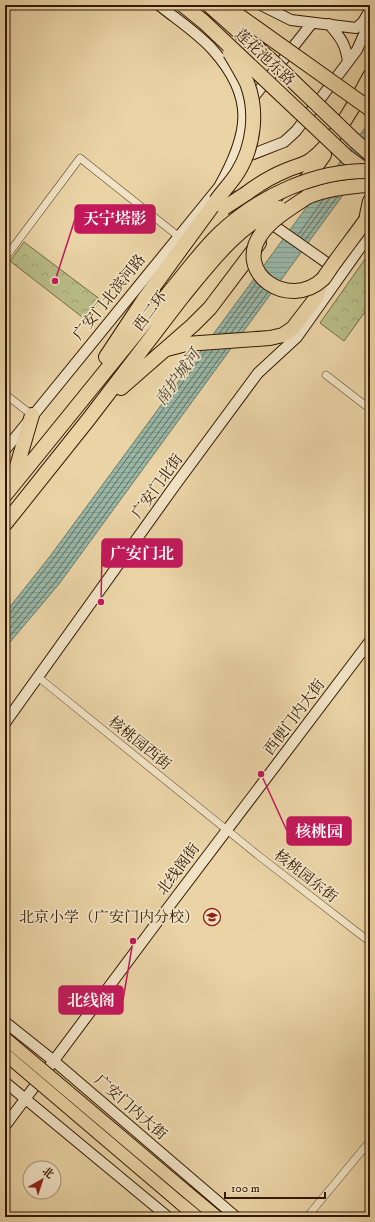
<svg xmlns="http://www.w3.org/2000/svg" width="375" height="1222" font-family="'IM FELL DW Pica','Noto Serif SC',serif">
<defs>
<pattern id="forest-crowns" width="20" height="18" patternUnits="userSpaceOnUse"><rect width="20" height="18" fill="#b8bc86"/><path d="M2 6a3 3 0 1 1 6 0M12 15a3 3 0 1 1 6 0" fill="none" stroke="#9fa172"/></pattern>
<pattern id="water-rules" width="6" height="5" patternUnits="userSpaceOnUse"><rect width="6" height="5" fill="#98b8a9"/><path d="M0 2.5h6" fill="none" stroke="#839d90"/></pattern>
</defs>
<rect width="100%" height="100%" fill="#ead4a6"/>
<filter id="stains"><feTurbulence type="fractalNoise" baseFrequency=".005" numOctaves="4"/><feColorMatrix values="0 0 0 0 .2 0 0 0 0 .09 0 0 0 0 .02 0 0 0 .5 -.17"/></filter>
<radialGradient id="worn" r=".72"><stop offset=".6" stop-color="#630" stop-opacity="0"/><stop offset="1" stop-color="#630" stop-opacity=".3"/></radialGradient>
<path fill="url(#forest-crowns)" stroke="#756a43" d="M24,242L101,300L86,320L10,261Z
M370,252V305L344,341L320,323Z"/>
<path fill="url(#water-rules)" stroke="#6f7865" d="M370,121V158L59,584L5,648V613L51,555Z"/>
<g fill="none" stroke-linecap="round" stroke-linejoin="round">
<path stroke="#656854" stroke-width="1" d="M298,235L323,200
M301,237L330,198
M305,240L337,197
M238,332L268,292
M225,333L260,286
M231,333L263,289
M219,334L257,282
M5,615L10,613L54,558L206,351
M5,620L13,617L58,561L213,350
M5,634L52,578L219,350
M5,642L56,581L226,349"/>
<g stroke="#60472a" stroke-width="8">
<path id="street" d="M5,258L80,158L178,236
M326,375L370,409
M5,394L32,415
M362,651L370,657
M38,677L259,856L370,942
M307,1217L370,1141"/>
</g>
<g stroke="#321800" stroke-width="12">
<path id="secondary" d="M261,5L291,20L356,28L363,22L370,10
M329,24C340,37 346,44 348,62
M249,103L312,23
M243,158L284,142L296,131L357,50L370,21
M219,187L337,270
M5,450L219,187C249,134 256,98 213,50C198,33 176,19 159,5
M5,723L176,484L258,373L297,337L370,234
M5,1022L54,1061L236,1217
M5,1082L168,1217
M5,1126L158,921L370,641"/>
</g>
<g stroke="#321800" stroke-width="14">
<path id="primary" d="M187,1192L217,1217
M180,1203L197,1217"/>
</g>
<g stroke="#321800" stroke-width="16">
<path id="highway" d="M354,140L370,154
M347,157L370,174
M247,193C259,184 272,176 287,170C295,166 305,165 312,159C333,144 358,99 370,76
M307,197C326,189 349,186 370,185
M283,212L324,155
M366,220L370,201
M167,349L186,344L270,338L283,335L293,328L316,298L322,280
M106,357L143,301L216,201
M121,388L193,325L210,308L259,243
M13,480L32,415
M5,495L172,289
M5,524L88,420L183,296"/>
</g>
<use href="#street" stroke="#f1e3c5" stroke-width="7"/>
<use href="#secondary" stroke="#f1e3c5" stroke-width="10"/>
<use href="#primary" stroke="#ead4a6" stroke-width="12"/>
<use href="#highway" stroke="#ead4a6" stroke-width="14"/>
<g stroke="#321800" stroke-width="14" stroke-linecap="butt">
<path id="primary-bridge" d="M5,1038L187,1192
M5,1054L180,1203"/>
</g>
<g stroke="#321800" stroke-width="16" stroke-linecap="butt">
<path id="highway-bridge" d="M183,5L204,22L347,157
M209,5L273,62L354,140
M224,5L370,109
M307,197C291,208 273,218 262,233C232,273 289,311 323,279C327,274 331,267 335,262C345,248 356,234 366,220
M216,201C223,191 232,182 238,172C254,146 258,111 247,83C242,73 236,63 230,53
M224,208L247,193
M172,289C188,270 202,250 220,233C260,196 315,170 370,171
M183,296C210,263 239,224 279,208"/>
</g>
<use href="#primary-bridge" stroke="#ead4a6" stroke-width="12"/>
<use href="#highway-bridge" stroke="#ead4a6" stroke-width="14"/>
</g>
<defs>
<g id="school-ring" transform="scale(0.9)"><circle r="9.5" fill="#f1e3c5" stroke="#8f2418" stroke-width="1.5"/><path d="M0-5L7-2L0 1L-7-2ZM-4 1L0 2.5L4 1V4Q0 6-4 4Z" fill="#8f2418"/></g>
</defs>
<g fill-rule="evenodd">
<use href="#school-ring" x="212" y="917"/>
</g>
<g text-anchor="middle" stroke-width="3.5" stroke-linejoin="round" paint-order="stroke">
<g font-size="15" fill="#321800" stroke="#f1e3c5">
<text transform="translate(265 57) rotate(43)" y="5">莲花池东路</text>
<text transform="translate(109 297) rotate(-51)" y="5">广安门北滨河路</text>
<text transform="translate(150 311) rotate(-53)" y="5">西二环</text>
<text transform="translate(157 486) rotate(-54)" y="5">广安门北街</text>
<text transform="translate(294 717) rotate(-53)" y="5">西便门内大街</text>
<text transform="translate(140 743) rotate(39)" y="5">核桃园西街</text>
<text transform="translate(178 869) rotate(-53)" y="5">北线阁街</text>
<text transform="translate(306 876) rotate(38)" y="5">核桃园东街</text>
<text transform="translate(131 1107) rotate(41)" y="5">广安门内大街</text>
</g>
<g font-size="15" fill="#321800" stroke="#f1e3c5" text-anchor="end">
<text x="199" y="922">北京小学（广安门内分校）</text>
</g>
<g font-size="16" font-style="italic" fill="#514833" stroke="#f1e3c5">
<text transform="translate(177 377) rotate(-54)" y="6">南护城河</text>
</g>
</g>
<path fill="none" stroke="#c2185b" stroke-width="1.5" d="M55 281L75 219M101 602L102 553M261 774L287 831M133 941L123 1000"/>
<g fill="#c2185b" stroke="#f1e3c5" stroke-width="1.5">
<circle cx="55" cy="281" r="4"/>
<circle cx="101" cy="602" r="4"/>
<circle cx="261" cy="774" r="4"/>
<circle cx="133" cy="941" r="4"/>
</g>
<g fill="#c2185b" stroke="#c2185b" stroke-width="1.5">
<rect x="75" y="205" width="80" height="28" rx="4"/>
<rect x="102" y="539" width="80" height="28" rx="4"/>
<rect x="287" y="817" width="64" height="28" rx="4"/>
<rect x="59" y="986" width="64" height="28" rx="4"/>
</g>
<g font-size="16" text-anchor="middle" font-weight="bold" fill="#fff">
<text x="115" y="224">天宁塔影</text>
<text x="142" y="559">广安门北</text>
<text x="319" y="837">核桃园</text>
<text x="91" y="1006">北线阁</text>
</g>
<rect width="375" height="1222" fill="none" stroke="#ead4a6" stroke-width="20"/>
<rect x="6" y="6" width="363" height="1210" fill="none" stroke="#321800" stroke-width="2"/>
<rect x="10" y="10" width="355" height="1202" fill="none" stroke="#321800"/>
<g transform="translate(42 1180) rotate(39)"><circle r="19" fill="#f1e3c5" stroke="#a59276"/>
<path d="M0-3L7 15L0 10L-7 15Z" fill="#8f2418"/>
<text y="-6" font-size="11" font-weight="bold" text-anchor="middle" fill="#321800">北</text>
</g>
<path d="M225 1192v6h100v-6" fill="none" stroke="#321800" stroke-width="2"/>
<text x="231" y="1192" font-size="12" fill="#321800" stroke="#f1e3c5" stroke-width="3" paint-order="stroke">100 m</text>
<rect width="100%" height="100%" filter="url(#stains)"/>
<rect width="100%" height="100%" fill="url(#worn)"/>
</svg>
